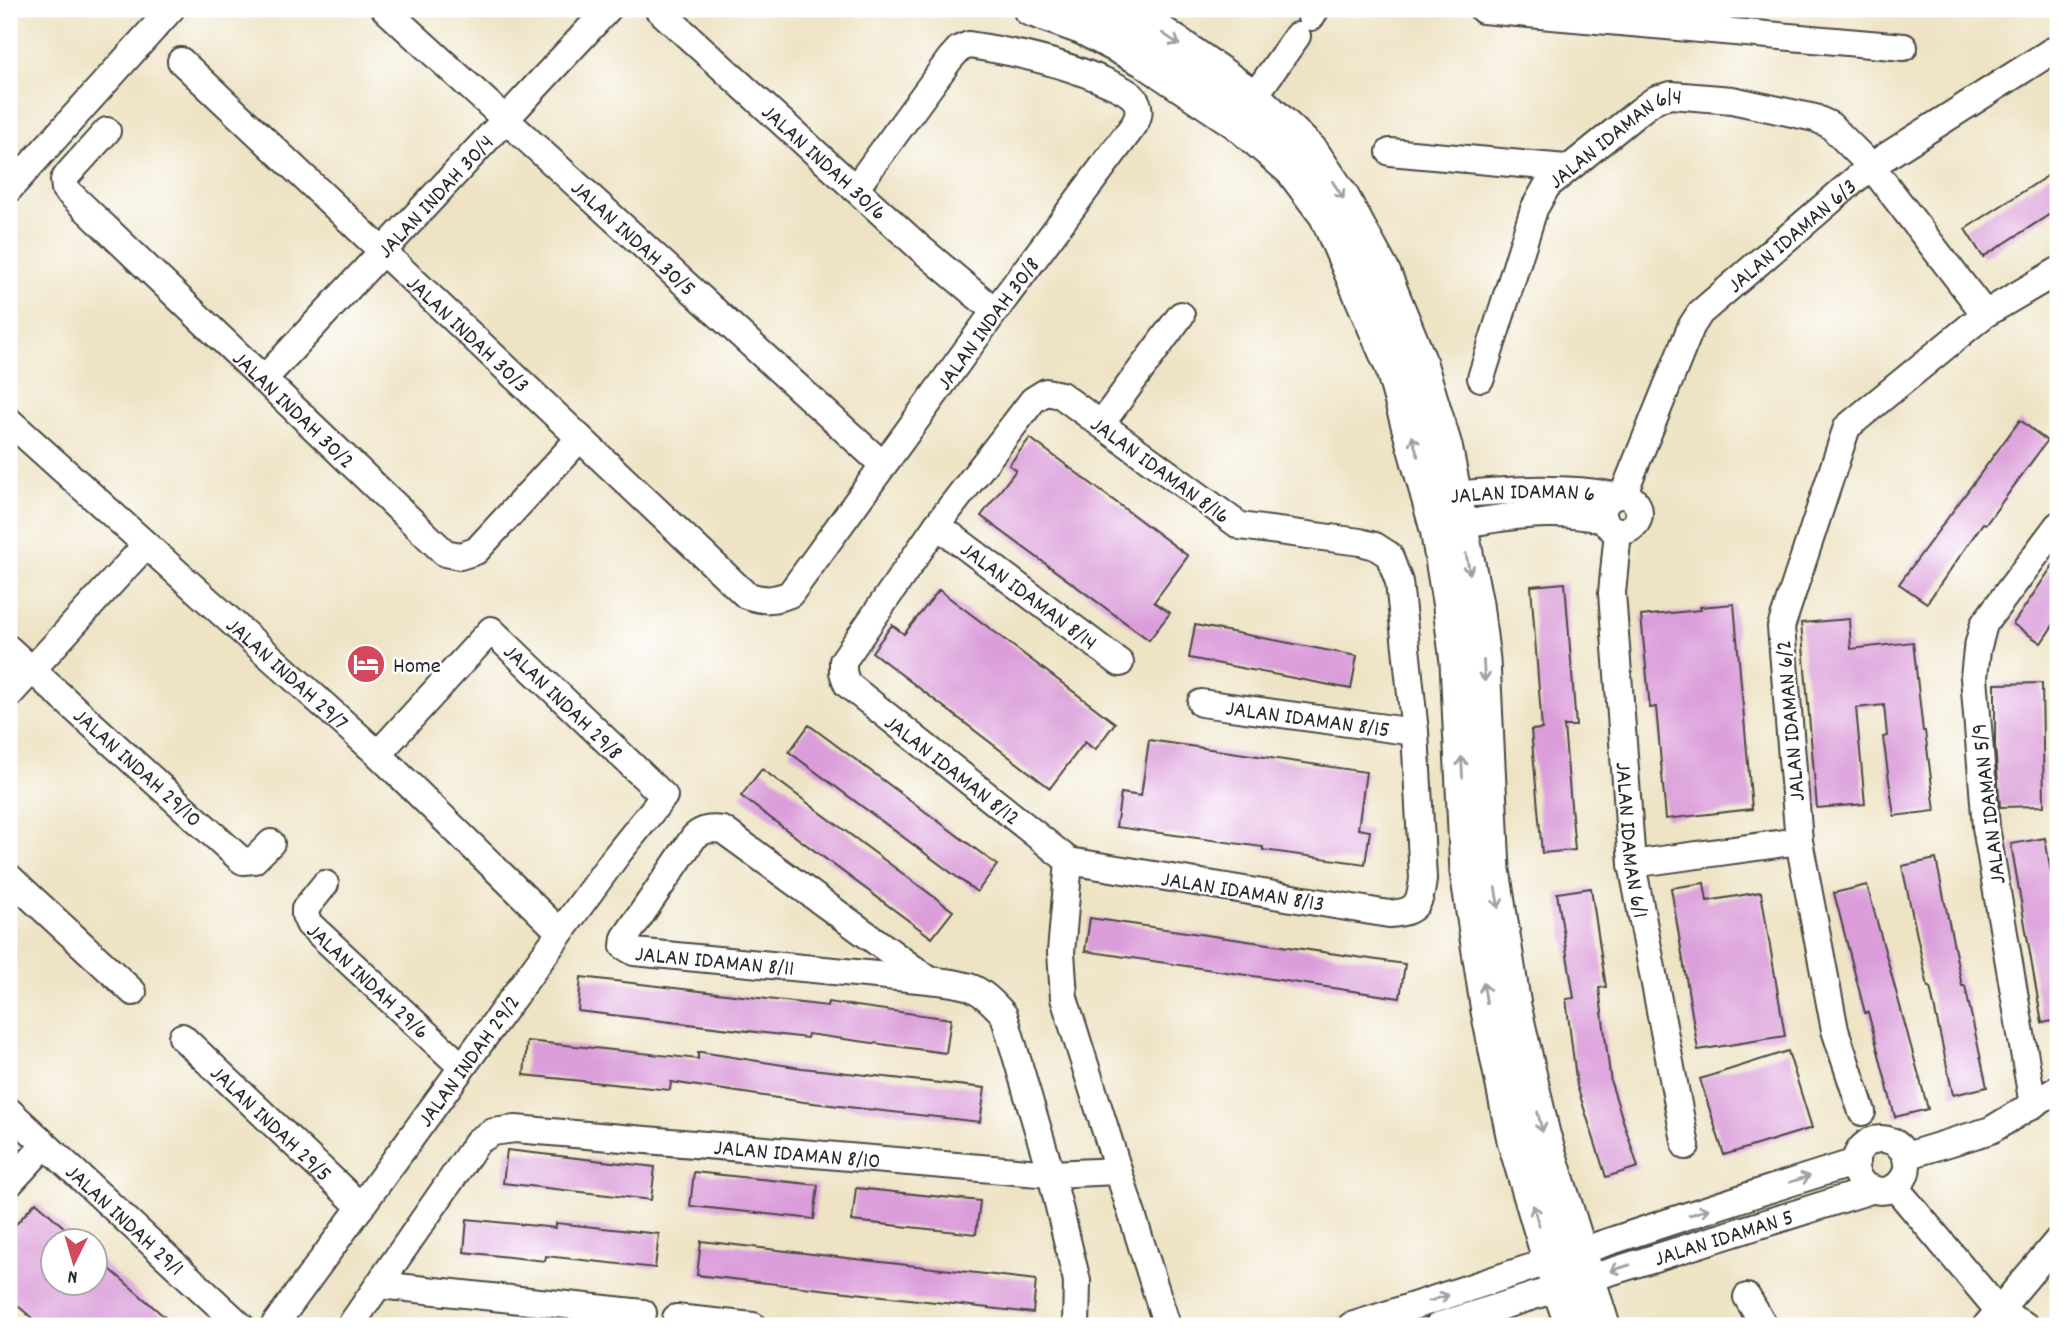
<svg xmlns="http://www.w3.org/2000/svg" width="2067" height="1335" font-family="Dekko,sans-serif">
<rect width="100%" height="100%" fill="#fff"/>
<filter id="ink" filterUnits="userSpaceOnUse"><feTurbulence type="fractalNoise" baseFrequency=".0143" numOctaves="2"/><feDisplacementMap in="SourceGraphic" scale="14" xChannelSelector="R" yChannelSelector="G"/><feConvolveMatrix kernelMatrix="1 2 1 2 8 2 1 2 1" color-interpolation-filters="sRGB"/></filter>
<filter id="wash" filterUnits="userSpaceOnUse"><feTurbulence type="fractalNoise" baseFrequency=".00686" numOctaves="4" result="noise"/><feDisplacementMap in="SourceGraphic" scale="28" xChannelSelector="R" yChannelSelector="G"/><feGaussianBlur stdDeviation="1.57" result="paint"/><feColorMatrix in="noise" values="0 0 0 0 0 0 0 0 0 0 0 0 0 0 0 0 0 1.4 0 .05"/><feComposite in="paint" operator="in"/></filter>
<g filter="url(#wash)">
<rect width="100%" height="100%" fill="#eee3c5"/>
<g id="blocks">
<path fill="#db9eda" d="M2058,169V209L1983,257L1965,229Z
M2020,420L2047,441L1986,524L1983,523L1927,603L1899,584Z
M1030,438L1188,556L1154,602L1170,613L1149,640L981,516L1016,470L1009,465Z
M2058,558V618L2041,643L2013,624Z
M1565,583L1576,726H1564L1575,850L1542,853L1531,730L1542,729L1531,586Z
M939,590L1115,723L1095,750L1085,742L1050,788L872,652L892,625L904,634Z
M1734,604L1752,809L1666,819L1656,707L1650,708L1641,616L1701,610L1700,607Z
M1849,619L1851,649L1913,642L1923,731H1925L1935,811L1894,816L1883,737L1887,736L1884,705L1856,708L1865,804L1817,808L1801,623Z
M1195,625L1357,656L1351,689L1189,658Z
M2042,683L2044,806L2000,807L1995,745V684Z
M809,725L997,865L977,892L789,752Z
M1149,740L1366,772L1358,829L1370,831L1365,864L1263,850V847L1116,827L1121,793L1141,796Z
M762,769L953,911L932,938L741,796Z
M2045,838L2058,913V1020L2042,1023L2011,844Z
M1936,859L1962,986H1965L1987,1087L1953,1095L1930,987H1928L1902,866Z
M1704,883L1707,901L1761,892L1785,1036L1698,1050L1671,888Z
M1867,885L1928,1109L1895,1117L1868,1012L1865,1013L1834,893Z
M1591,888L1606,987L1599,988L1611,1083L1638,1167L1606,1177L1577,1086L1566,999L1574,998L1557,893Z
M1090,918L1405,964L1400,998L1085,951Z
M581,977L827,1006L828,1002L951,1019L946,1053L808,1034L807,1038L578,1011Z
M527,1041L698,1059V1052H701L802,1068L985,1088L980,1122L804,1102L671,1082L670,1090L651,1088L524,1075Z
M1788,1051L1812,1128L1724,1155L1700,1079Z
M507,1150L655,1167L651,1200L503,1183Z
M694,1172L818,1185L814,1219L690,1206Z
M856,1188L980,1201L976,1234L852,1221Z
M36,1202L79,1241H52V1283H94V1255L175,1326H41L9,1298V1232Z
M467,1219L556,1228V1223L659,1234L655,1268L546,1256L545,1261L464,1252Z
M701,1241L1036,1280L1033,1313L697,1275Z"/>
</g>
</g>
<g filter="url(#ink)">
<use href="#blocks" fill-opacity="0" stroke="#484742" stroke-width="2"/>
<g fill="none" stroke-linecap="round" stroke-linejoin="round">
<g stroke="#484742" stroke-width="30">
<g id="minor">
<path id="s1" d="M385,9L882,464"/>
<path id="s2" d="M658,9L920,248L995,311"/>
<path d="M1483,10L1904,47"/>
<path d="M1311,17L1316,9"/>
<path id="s3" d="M181,61L746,595C763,601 773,601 790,594L995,311L1134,125C1140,115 1141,105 1132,96C1124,89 1113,85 1104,81C1061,62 1015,52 969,45L959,49L950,59L855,189"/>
<path d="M1243,112L1297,36"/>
<path id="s4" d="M107,131L69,173L64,180L65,189L445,553L460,556L476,551L580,438"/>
<path d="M1390,152L1566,168"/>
<path d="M9,189L171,9"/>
<path id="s5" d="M1481,378L1534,209L1547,186L1641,110L1656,99L1671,95L1732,100L1815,118L1830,125L1871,166L1985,314"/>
<path id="s6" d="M263,380L608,9"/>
<path d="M1046,392L1061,395L1240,526L1360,542L1375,546L1389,555L1399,582L1415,732L1423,879C1420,905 1416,912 1389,914L1069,861L847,684L843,672V661L937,525L1033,400Z"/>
<path id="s7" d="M9,421L378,754L560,932"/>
<path d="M1101,424L1181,315"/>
<circle cx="1621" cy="513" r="18"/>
<path id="s8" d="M1623,495L1691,327L1700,313L1871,166L2052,51"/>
<path id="s9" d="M1437,496C1497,491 1557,485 1616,496"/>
<path id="s10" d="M937,525L1120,663"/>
<path d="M1442,528C1496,518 1550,507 1604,520"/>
<path id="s11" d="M1618,531L1612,593L1632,864L1686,1146"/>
<path id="s12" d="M9,649L239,858L243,861L254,860L271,843"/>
<path d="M9,695L145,546"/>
<path id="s13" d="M1201,703L1415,732"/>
<path d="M1069,861L1061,952L1064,998L1167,1326"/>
<path d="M1632,864L1799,841"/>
<path d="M9,877L133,992"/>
<path id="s14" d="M325,884L305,909V915L309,924L462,1067"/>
<path id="s15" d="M929,980L723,830C711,828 703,829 694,837L625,938L624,946L634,952L929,980C969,985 977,984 1004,1015L1051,1174L1077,1281L1076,1326"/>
<path id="s16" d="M182,1037L361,1207"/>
<path d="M2033,1105L1986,827L1974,677L1977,650L1984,624L2058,525"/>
<path id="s17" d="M9,1111L241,1326"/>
<path d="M1862,1112L1835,1030L1799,841L1781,627L1847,427L1985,314L2058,271"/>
<circle cx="1881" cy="1165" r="26"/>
<path d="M1906,1156L1991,1130L2058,1089"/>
<path d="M9,1184L45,1145"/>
<path d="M1895,1187L1999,1311L2026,1326"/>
<path d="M379,1285L643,1313"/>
<path d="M1747,1297L1764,1326"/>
<path d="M676,1318L753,1326"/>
<path id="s18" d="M274,1326L616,856L664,796L491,630L378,754"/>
<path id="s19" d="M350,1326L478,1141L493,1132L515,1129L1051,1174L1118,1171"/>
<path d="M1351,1326C1519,1273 1687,1214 1856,1162"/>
<path id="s20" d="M1438,1326L1874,1189"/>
<path d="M1986,1326L2058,1240"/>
</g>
</g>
<g stroke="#484742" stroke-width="37">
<path id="major" d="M1030,9L1083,28L1144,60L1236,122L1292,170L1326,215L1392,367L1437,529L1450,607L1457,662L1467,872L1488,1011L1514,1140L1550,1262L1572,1326
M1109,9L1162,33L1254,97L1312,152L1341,195L1384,274L1419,360L1445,446L1476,604L1483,660L1493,870L1514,1006L1543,1134L1603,1326"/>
</g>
<use href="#minor" stroke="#fff" stroke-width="26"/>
<use href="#major" stroke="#fff" stroke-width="33"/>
</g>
<defs><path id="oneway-shaft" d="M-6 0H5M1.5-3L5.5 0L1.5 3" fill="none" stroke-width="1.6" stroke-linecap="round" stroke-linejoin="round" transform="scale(1.75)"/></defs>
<g stroke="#a0a0a0">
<use href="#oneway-shaft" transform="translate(1171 39) rotate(34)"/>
<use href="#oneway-shaft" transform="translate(1338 190) rotate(57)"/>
<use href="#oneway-shaft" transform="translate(1415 446) rotate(-106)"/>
<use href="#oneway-shaft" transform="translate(1468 564) rotate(79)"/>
<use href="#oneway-shaft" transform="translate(1484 671) rotate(87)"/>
<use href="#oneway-shaft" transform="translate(1462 767) rotate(-93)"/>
<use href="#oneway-shaft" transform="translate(1497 898) rotate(81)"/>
<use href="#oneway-shaft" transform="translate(1485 993) rotate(-99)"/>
<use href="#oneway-shaft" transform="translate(1540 1122) rotate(77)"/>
<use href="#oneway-shaft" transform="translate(1800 1179) rotate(-17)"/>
<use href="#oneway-shaft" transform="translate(1699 1212) rotate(-19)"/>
<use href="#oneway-shaft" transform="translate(1536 1215) rotate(-107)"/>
<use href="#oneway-shaft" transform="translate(1620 1268) rotate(163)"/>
<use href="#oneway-shaft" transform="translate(1439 1298) rotate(-18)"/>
</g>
</g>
<defs>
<g id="hotel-disc" transform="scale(2.0125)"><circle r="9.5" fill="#d1495b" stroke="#fff"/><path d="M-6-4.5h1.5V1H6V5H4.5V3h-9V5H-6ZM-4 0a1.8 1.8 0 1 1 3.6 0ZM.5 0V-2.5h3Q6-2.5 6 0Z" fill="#fff"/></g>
</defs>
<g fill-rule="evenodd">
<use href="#hotel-disc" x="366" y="664"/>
</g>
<g text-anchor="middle" stroke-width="5" stroke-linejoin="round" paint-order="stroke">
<g font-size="23" fill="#2b2b2b" stroke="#fff">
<text dy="8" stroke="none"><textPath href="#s5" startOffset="289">JALAN IDAMAN 6/4</textPath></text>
<text dy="8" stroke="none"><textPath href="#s2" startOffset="226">JALAN INDAH 30/6</textPath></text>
<text dy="8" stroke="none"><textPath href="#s6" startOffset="252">JALAN INDAH 30/4</textPath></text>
<text dy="8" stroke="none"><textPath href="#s8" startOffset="318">JALAN IDAMAN 6/3</textPath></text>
<text dy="8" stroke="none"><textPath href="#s1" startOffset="338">JALAN INDAH 30/5</textPath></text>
<text dy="8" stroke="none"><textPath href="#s3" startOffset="1158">JALAN INDAH 30/8</textPath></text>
<text dy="8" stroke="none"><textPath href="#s3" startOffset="396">JALAN INDAH 30/3</textPath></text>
<text dy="8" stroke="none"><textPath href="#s4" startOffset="392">JALAN INDAH 30/2</textPath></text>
<text transform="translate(1161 469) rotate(36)" y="8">JALAN IDAMAN 8/16</text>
<text dy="8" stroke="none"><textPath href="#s9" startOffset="86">JALAN IDAMAN 6</textPath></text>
<text dy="8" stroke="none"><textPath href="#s10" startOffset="116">JALAN IDAMAN 8/14</textPath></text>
<text dy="8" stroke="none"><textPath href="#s7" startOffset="376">JALAN INDAH 29/7</textPath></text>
<text transform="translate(564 701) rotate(44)" y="8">JALAN INDAH 29/8</text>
<text dy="8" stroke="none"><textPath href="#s13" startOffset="108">JALAN IDAMAN 8/15</textPath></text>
<text transform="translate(1789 721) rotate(-95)" y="8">JALAN IDAMAN 6/2</text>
<text dy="8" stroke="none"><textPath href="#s12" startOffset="175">JALAN INDAH 29/10</textPath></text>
<text transform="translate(953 769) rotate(38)" y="8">JALAN IDAMAN 8/12</text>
<text transform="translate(1987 804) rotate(-97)" y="8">JALAN IDAMAN 5/9</text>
<text dy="8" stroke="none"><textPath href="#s11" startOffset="310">JALAN IDAMAN 6/1</textPath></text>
<text transform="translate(1243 890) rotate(9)" y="8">JALAN IDAMAN 8/13</text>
<text dy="8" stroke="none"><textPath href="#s15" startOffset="509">JALAN IDAMAN 8/11</textPath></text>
<text dy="8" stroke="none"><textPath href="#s14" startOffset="130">JALAN INDAH 29/6</textPath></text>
<text dy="8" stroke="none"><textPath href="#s18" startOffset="329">JALAN INDAH 29/2</textPath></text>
<text dy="8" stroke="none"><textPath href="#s16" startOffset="124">JALAN INDAH 29/5</textPath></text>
<text dy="8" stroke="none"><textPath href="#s19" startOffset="548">JALAN IDAMAN 8/10</textPath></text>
<text dy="8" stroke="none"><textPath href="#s17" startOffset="159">JALAN INDAH 29/1</textPath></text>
<text dy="8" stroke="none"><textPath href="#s20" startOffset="299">JALAN IDAMAN 5</textPath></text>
</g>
<g font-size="23" fill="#2b2b2b" stroke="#fff" text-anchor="start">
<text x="393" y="672">Home</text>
</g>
</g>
<rect width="2067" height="1335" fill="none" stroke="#fff" stroke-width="35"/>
<g transform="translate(74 1262) rotate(185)"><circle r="33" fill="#ffffff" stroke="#aaaaaa" stroke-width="2"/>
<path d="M0-5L12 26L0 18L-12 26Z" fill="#d1495b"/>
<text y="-10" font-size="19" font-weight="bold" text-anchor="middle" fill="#2b2b2b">N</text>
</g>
</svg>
